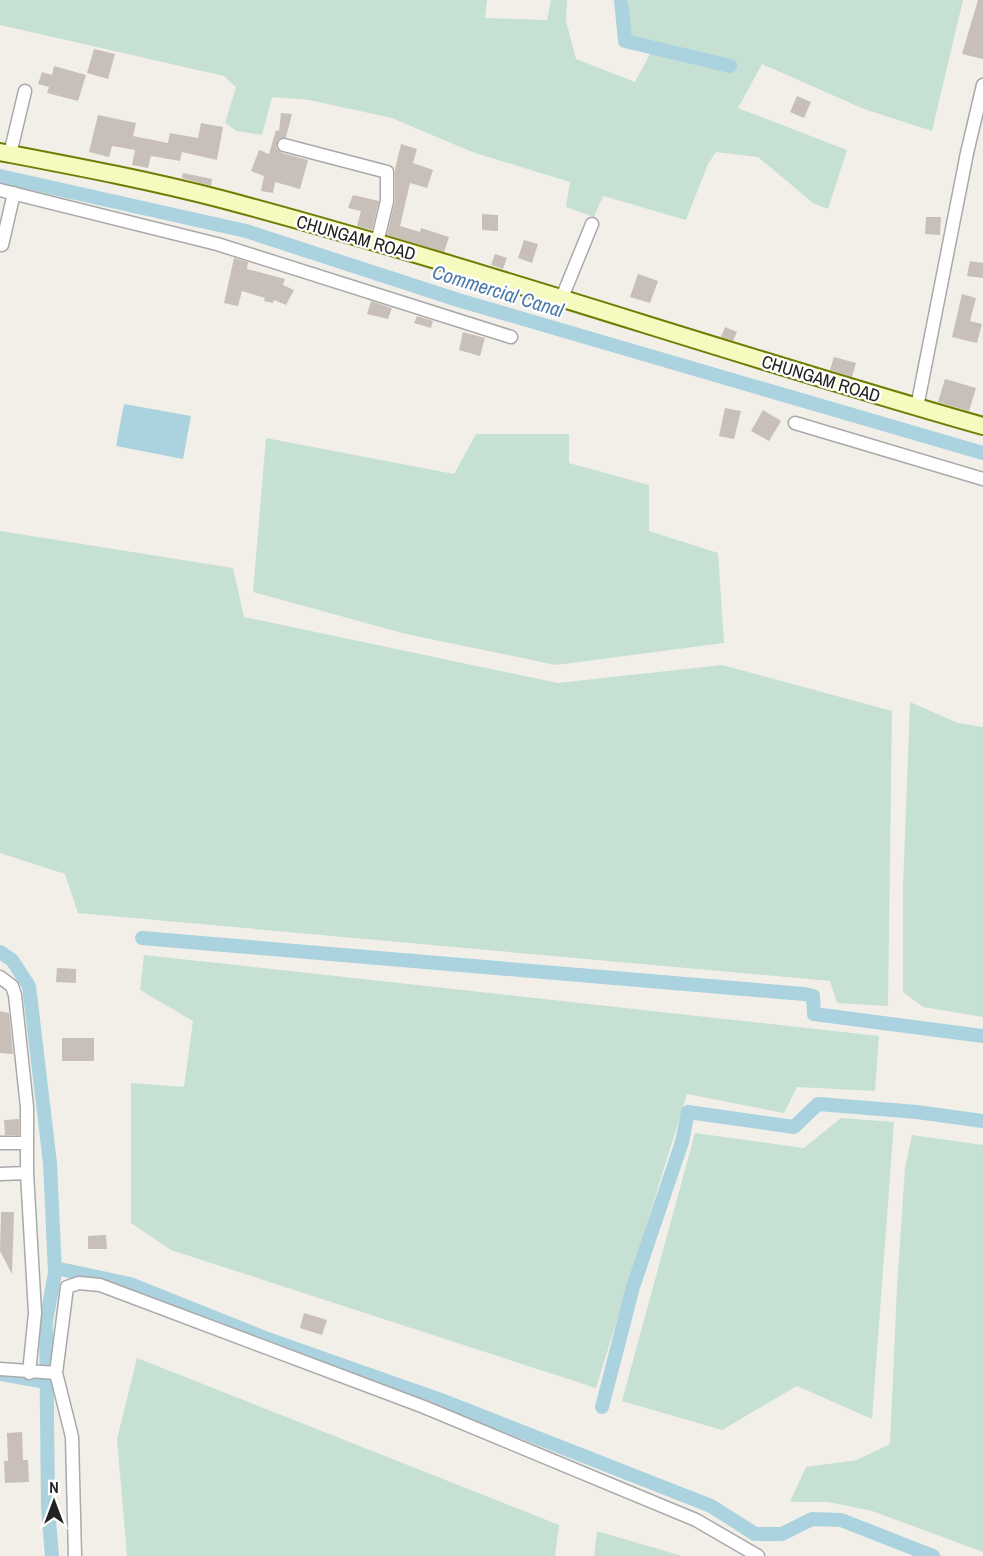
<svg xmlns="http://www.w3.org/2000/svg" width="983" height="1556" font-family="'Archivo Narrow',sans-serif">
<rect width="100%" height="100%" fill="#f2efe9"/>
<path fill="#c6e0d4" d="M0,0H487L485,18L547,20L551,0H567L566,21L576,59L635,82L650,54L623,45L629,0H963L932,131L864,109L762,64L738,108L847,150L828,209L813,203L758,157L716,152L708,164L686,220L603,196L594,217L566,207L570,182L472,152L392,118L309,100L272,97L262,135L237,131L225,123L236,87L224,76L0,25Z
M476,434H569V463L649,485V531L718,553L724,643L556,665L406,634L253,592L266,438L454,474Z
M0,531L233,568L244,617L558,683L722,665L892,711L888,1006L837,1003L830,981L78,913L65,874L0,853Z
M910,702L958,723L983,727V1017L923,1007L903,992V888Z
M144,955L879,1036L875,1091L797,1087L784,1113L687,1094L596,1388L171,1250L131,1223V1083L184,1087L193,1021L140,990Z
M841,1118L894,1122L872,1419L797,1386L722,1430L622,1401L695,1133L804,1148Z
M912,1135L983,1145V1552L872,1511L828,1502H790L806,1467L857,1460L890,1444L897,1288L905,1168Z
M137,1358L559,1525L555,1556H127L117,1439Z
M597,1531L682,1556H594Z"/>
<path fill="#aad3df" d="M124,404L191,416L183,459L116,446Z"/>
<g fill="none" stroke-linecap="round" stroke-linejoin="round">
<path stroke="#aad3df" stroke-width="14" d="M621,0L625,41L730,66
M0,176L246,231L458,300L983,453
M142,938L804,994L813,996L814,1014L983,1036
M0,952L12,960L29,986L50,1163L55,1273L46,1321L48,1508L52,1556
M55,1268L130,1284L265,1338L441,1400L711,1506L755,1534H782L812,1519L841,1520L933,1556
M0,1374L46,1382
M602,1407L633,1287L682,1142L688,1112L794,1127L818,1104L917,1112L983,1121"/>
</g>
<path fill="#c7bfb8" d="M978,0H983V59L962,54Z
M94,49L115,54L108,79L87,73Z
M54,66L86,75L78,101L47,93L49,87L38,84L42,72L52,75Z
M797,96L811,102L804,118L790,112Z
M281,113L292,114L286,137L278,140L276,148L282,153L308,160L300,189L275,182L273,193L261,191L264,176L251,171L259,150L269,154L276,130L279,131Z
M98,115L136,123L133,136L168,143L170,133L198,138L201,123L223,127L217,160L182,152L180,161L151,156L148,168L132,165L135,150L112,146L109,157L89,152Z
M401,144L417,149L413,163L433,170L427,188L410,183L400,226L420,232L421,228L449,237L444,252L387,235L395,201V169Z
M183,173L212,179L211,186L182,178Z
M353,195L379,201L372,230L357,226L361,211L348,208Z
M482,214L498,215V231L482,230Z
M926,217H941L940,235L925,234Z
M524,240L538,244L532,263L518,258Z
M495,254L507,258L503,269L491,265Z
M234,258L248,262L247,269L285,279L283,285L294,290L286,305L274,300L273,303L264,301L265,298L242,291L238,306L224,303Z
M970,261L983,263V278L967,276Z
M638,274L658,281L650,303L630,297Z
M962,294L976,298L970,321L982,324L977,343L952,337Z
M371,301L392,308L388,319L367,314Z
M417,316L433,321L431,328L414,323Z
M725,327L737,332L733,341L721,337Z
M463,332L485,338L480,356L459,350Z
M834,357L856,363L852,377L830,370Z
M945,379L976,388L969,411L938,402Z
M725,408L741,411L734,439L719,436Z
M763,410L781,421L769,441L751,431Z
M57,968L76,969V983L56,982Z
M0,1011L9,1013L13,1054L0,1053Z
M62,1038H94V1061H62Z
M19,1119V1135H5L4,1120Z
M1,1212H14L12,1274L0,1251Z
M106,1235L107,1249H88V1236Z
M304,1313L327,1320L322,1335L300,1328Z
M22,1432L23,1460H28L29,1482L5,1483L4,1461H8L7,1433Z"/>
<g fill="none" stroke-linecap="round" stroke-linejoin="round">
<g stroke="#a9a9a9" stroke-width="15">
<path id="street" d="M284,145L387,172V201L377,243
M10,154L25,91
M0,190L217,244L511,337
M2,245L14,193
M561,300L592,224
M917,407L967,153L983,85
M795,423L983,479
M0,977L12,986L15,995L27,1107V1173L35,1313L29,1373
M0,1143H27
M0,1174L27,1173
M0,1369L56,1373L67,1287L79,1283L100,1285L424,1407L696,1520L758,1556
M56,1373L72,1437L75,1556"/>
</g>
<g stroke="#707d05" stroke-width="20">
<path id="secondary" d="M0,152C73,166 148,180 221,199C477,267 728,354 983,426"/>
</g>
<use href="#street" stroke="#fff" stroke-width="12"/>
<use href="#secondary" stroke="#f7fabf" stroke-width="16"/>
</g>
<g text-anchor="middle" stroke-width="4.5" stroke-linejoin="round" paint-order="stroke">
<g font-size="18" fill="#222" stroke="#fff">
<text transform="translate(356 238) rotate(16)" y="6">CHUNGAM ROAD</text>
<text transform="translate(821 379) rotate(17)" y="6">CHUNGAM ROAD</text>
</g>
<g font-size="20" font-style="italic" fill="#4a7aab" stroke="#fff">
<text transform="translate(498 291) rotate(17)" y="7">Commercial Canal</text>
</g>
</g>
<g transform="translate(54 1502)" stroke="#ffffff" stroke-width="4.5" paint-order="stroke">
<path d="M0-4.5L10 22L0 15L-10 22Z" fill="#222222"/>
<text y="-9" font-size="16" font-weight="bold" text-anchor="middle" fill="#222222">N</text>
</g>
</svg>
